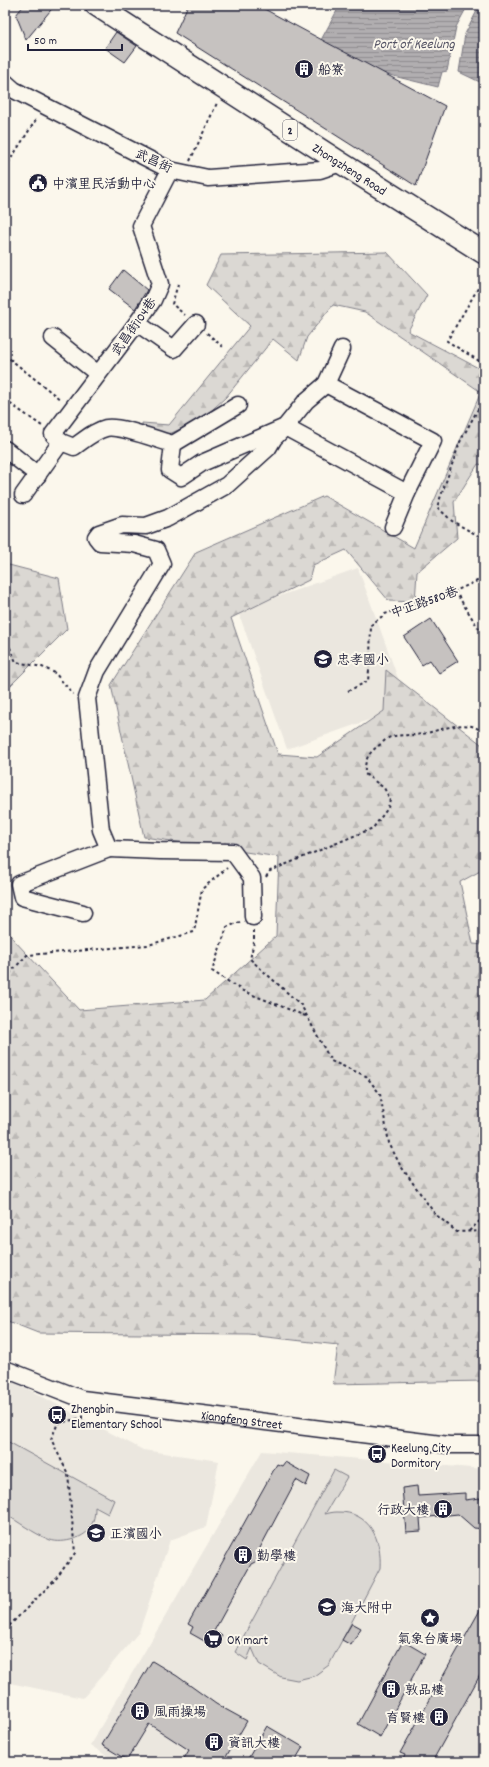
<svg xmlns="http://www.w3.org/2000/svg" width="489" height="1767" font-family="Dekko,'LXGW WenKai TC',sans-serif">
<defs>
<pattern id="forest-firs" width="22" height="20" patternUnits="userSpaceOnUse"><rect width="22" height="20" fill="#dbd8d3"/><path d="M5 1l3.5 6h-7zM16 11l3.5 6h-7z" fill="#bcb9b6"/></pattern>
<pattern id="water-rules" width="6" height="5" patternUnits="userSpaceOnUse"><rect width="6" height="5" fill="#b1aeb0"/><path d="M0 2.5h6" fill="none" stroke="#908d90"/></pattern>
</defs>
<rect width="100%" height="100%" fill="#fbf7ec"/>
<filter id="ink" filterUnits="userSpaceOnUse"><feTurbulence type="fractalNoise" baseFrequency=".025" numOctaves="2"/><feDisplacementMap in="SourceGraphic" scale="8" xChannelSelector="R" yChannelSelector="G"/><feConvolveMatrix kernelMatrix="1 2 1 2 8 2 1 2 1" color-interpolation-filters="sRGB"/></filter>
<g filter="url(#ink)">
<path fill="#ebe7df" d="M358,568L408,706L287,749L238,611Z
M5,1377L143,1450L219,1461L206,1527L170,1540L139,1632L83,1698L5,1682Z
M262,1451L484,1469V1762H116L90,1745Z"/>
<path fill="url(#forest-firs)" stroke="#7e7d87" d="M387,252L427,295L408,331L484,371V465L478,464L454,502L457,538L417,572L415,602L389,601L346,550L313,565L309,580L231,618L278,754L317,757L384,711L386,670L481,744L484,751V869L460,882L473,944L484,945V1381L333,1384L338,1345L249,1335L38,1333L5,1320V926L13,939L79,1010L205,1000L276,936L279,857L144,837L111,685L196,552L324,496L414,548L481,392L365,312L333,305L307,337L299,360L273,339L226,397L201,420L167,435L144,436L142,423L169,425L250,326L206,285L221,255Z
M5,564L59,578L67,629L5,691Z"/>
<path fill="#dbd8d3" stroke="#7e7d87" d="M5,1440L114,1500L108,1514L95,1507C95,1514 94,1521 90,1528C84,1539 59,1545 48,1539C33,1533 19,1522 5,1514Z
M334,1470L347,1477L325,1514C329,1513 333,1512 337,1512C370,1511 382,1540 380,1568L329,1665L314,1676L297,1680L281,1677L259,1664L252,1648L247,1660L235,1652Z"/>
<path fill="url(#water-rules)" stroke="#787681" d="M340,5H468L456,27L447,71L442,72L438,87L357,67L321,40Z
M479,7L484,9V84L459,72L465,34Z"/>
<path fill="#c6c2c0" stroke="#22223b" d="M24,5H55L26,40L16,15Z
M188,5H257L445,106L416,186L175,33Z
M116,32L137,46L125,62L105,48Z
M123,270L147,290L135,309L109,289Z
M431,619L458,661L439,673L430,660L422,665L404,637Z
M285,1462L310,1476L306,1486L296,1480L260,1548L259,1557L257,1561L251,1564L214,1631L222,1636L215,1647L190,1633L193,1627L188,1624L277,1464L282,1466Z
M417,1486L418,1496L465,1493V1500L480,1498L482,1509H484V1529L474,1528L458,1514L420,1518L421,1531L406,1532L402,1488Z
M484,1603V1668L432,1762H402L405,1755L400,1753Z
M352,1623L361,1628L351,1645L342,1640Z
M403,1641L425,1654L380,1737L358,1724Z
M152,1661L177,1676L216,1704L247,1721L223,1762H182L189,1750L149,1724L127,1760L102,1745Z
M267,1726L303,1747L294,1762H246Z"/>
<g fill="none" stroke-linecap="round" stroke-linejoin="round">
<g stroke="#22223b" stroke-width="19">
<g id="minor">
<path d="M5,82L14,90L170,170L208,178L320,170L341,163"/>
<path d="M170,170L141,226L160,284L153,300L137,323L53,434L61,442L74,447C84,440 94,431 106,428C119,425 158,440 173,444L170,470L181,477L202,463L285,427L306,401L326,384L342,349"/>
<path d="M137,323L174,349L196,324"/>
<path d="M53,338L98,374"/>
<path d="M326,384L433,441L407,493L393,527"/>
<path d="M173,444L238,405"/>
<path d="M5,449L38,475"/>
<path d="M23,495L61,442"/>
<path d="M109,849L160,851L233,852L252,878L253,917"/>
<path d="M83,913L22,897L19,884L109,849L101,830L87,698L97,671L162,564L156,550L134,544L100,542L96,537L99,533L122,525L146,526L168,518L227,485L268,448L274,438L285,427L407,493"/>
<path id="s1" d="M5,1369L82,1399L449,1445H484"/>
</g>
</g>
<g stroke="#22223b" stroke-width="24">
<g id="major">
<path id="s2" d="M96,5L341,163L484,253"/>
</g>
</g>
<path stroke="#22223b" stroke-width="2" stroke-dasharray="3 3" stroke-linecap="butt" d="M190,161L217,103
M5,168L37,118
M484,278L447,341L484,364
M178,284L172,304L185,315
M207,333L223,347
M5,355L61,400
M484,398L460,442L437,507L452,521L484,539
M5,400L42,426
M455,591L484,637
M5,636L16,662L42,667L55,673L73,694
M348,691L368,681L370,659L371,625L385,614L455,591L484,578
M266,877L270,871L373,828L388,808L390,799L384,788L365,774C364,759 369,752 381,744C384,741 387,738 391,737C401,734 412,736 422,734C440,731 470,716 484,734
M240,922L227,927L212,971L243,991L308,1017
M254,930V942L250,959L301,1005L331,1061L366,1076L380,1094L389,1143L400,1165L435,1214L457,1232L484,1231
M5,978L27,955L148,945L194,932L202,889L227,868
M5,1058L7,1066L5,1071
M469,1231L484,1217
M5,1630L55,1580L75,1553L68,1474L51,1439L58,1423L82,1418V1413"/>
<use href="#minor" stroke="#fbf7ec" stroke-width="16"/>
<use href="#major" stroke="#fbf7ec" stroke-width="21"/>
</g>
</g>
<defs>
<g id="building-disc" transform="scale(1)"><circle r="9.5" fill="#22223b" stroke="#fbf7ec"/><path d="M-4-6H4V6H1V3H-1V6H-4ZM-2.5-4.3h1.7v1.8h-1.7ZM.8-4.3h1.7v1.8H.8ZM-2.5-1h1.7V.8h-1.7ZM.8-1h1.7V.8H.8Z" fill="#fff"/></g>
<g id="civic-disc" transform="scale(1)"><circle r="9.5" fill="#22223b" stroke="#fbf7ec"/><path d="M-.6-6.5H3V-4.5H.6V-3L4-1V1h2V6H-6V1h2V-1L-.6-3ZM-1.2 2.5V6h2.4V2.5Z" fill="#fff"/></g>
<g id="school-disc" transform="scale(1)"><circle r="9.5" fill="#22223b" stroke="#fbf7ec"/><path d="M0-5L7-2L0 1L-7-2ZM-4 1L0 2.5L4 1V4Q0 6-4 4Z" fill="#fff"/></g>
<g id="bus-disc" transform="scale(1)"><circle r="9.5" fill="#22223b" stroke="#fbf7ec"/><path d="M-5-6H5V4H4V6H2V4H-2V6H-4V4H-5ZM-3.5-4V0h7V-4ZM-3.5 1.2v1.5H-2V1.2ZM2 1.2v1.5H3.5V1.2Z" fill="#fff"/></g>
<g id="sight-disc" transform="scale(1)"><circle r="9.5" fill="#22223b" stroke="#fbf7ec"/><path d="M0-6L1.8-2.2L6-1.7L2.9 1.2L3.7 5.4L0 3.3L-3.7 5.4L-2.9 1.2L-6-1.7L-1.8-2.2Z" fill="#fff"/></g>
<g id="supermarket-disc" transform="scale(1)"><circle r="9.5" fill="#22223b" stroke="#fbf7ec"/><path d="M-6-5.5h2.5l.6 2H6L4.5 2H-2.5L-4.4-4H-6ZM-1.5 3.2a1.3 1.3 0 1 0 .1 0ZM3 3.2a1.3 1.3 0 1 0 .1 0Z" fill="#fff"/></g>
</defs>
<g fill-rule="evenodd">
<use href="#building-disc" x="304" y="69"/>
<use href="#civic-disc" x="38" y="183"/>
<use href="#school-disc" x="323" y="659"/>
<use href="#bus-disc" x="57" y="1415"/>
<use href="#bus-disc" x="377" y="1454"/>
<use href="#building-disc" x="443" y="1509"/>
<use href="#school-disc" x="96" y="1533"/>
<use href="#building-disc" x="243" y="1555"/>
<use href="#school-disc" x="327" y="1607"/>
<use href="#sight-disc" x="430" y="1618"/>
<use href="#supermarket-disc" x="213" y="1639"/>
<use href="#building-disc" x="391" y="1689"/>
<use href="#building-disc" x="140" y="1711"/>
<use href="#building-disc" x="439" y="1717"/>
<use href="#building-disc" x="214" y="1742"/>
</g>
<g text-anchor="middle" stroke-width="4" stroke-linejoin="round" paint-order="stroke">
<rect fill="#fbf7ec" stroke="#636270" stroke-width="1" x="283" y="120" width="14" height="20" rx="3"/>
<g font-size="12" font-weight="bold" fill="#22223b">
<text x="290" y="134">2</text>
</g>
<g font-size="13" fill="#22223b" stroke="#fbf7ec" text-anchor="start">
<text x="318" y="74">船寮</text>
<text x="52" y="188">中濱里民活動中心</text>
<text x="337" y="664">忠孝國小</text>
<text x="71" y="1413">Zhengbin<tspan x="71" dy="15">Elementary School</tspan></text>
<text x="391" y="1452">Keelung City<tspan x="391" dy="15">Dormitory</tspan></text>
<text x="429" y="1514" text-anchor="end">行政大樓</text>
<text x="110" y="1538">正濱國小</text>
<text x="257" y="1560">勤學樓</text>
<text x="341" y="1612">海大附中</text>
<text x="430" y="1643" text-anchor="middle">氣象台廣場</text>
<text x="227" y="1644">OK mart</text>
<text x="405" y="1694">敦品樓</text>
<text x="154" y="1716">風雨操場</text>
<text x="425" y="1722" text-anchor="end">育賢樓</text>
<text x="228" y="1747">資訊大樓</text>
</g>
<g font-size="13" fill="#22223b" stroke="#fbf7ec">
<text transform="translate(154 160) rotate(25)" y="5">武昌街</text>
<text dy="5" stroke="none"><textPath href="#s2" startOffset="302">Zhongzheng Road</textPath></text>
<text transform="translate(133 326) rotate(-55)" y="5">武昌街104巷</text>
<text transform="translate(424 601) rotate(-19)" y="5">中正路580巷</text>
<text dy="5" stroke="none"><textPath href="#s1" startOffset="244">Xiangfeng Street</textPath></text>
</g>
<g font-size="14" font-style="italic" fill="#545364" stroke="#fbf7ec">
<text x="414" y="48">Port of Keelung</text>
</g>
</g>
<rect width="489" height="1767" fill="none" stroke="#fbf7ec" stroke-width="20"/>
<rect x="10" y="10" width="469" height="1747" fill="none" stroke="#22223b" stroke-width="1.5" filter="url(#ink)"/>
<path d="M28 44v6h94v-6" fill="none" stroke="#22223b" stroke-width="2"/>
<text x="34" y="44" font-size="12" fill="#22223b" stroke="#fbf7ec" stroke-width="3" paint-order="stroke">50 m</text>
</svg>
